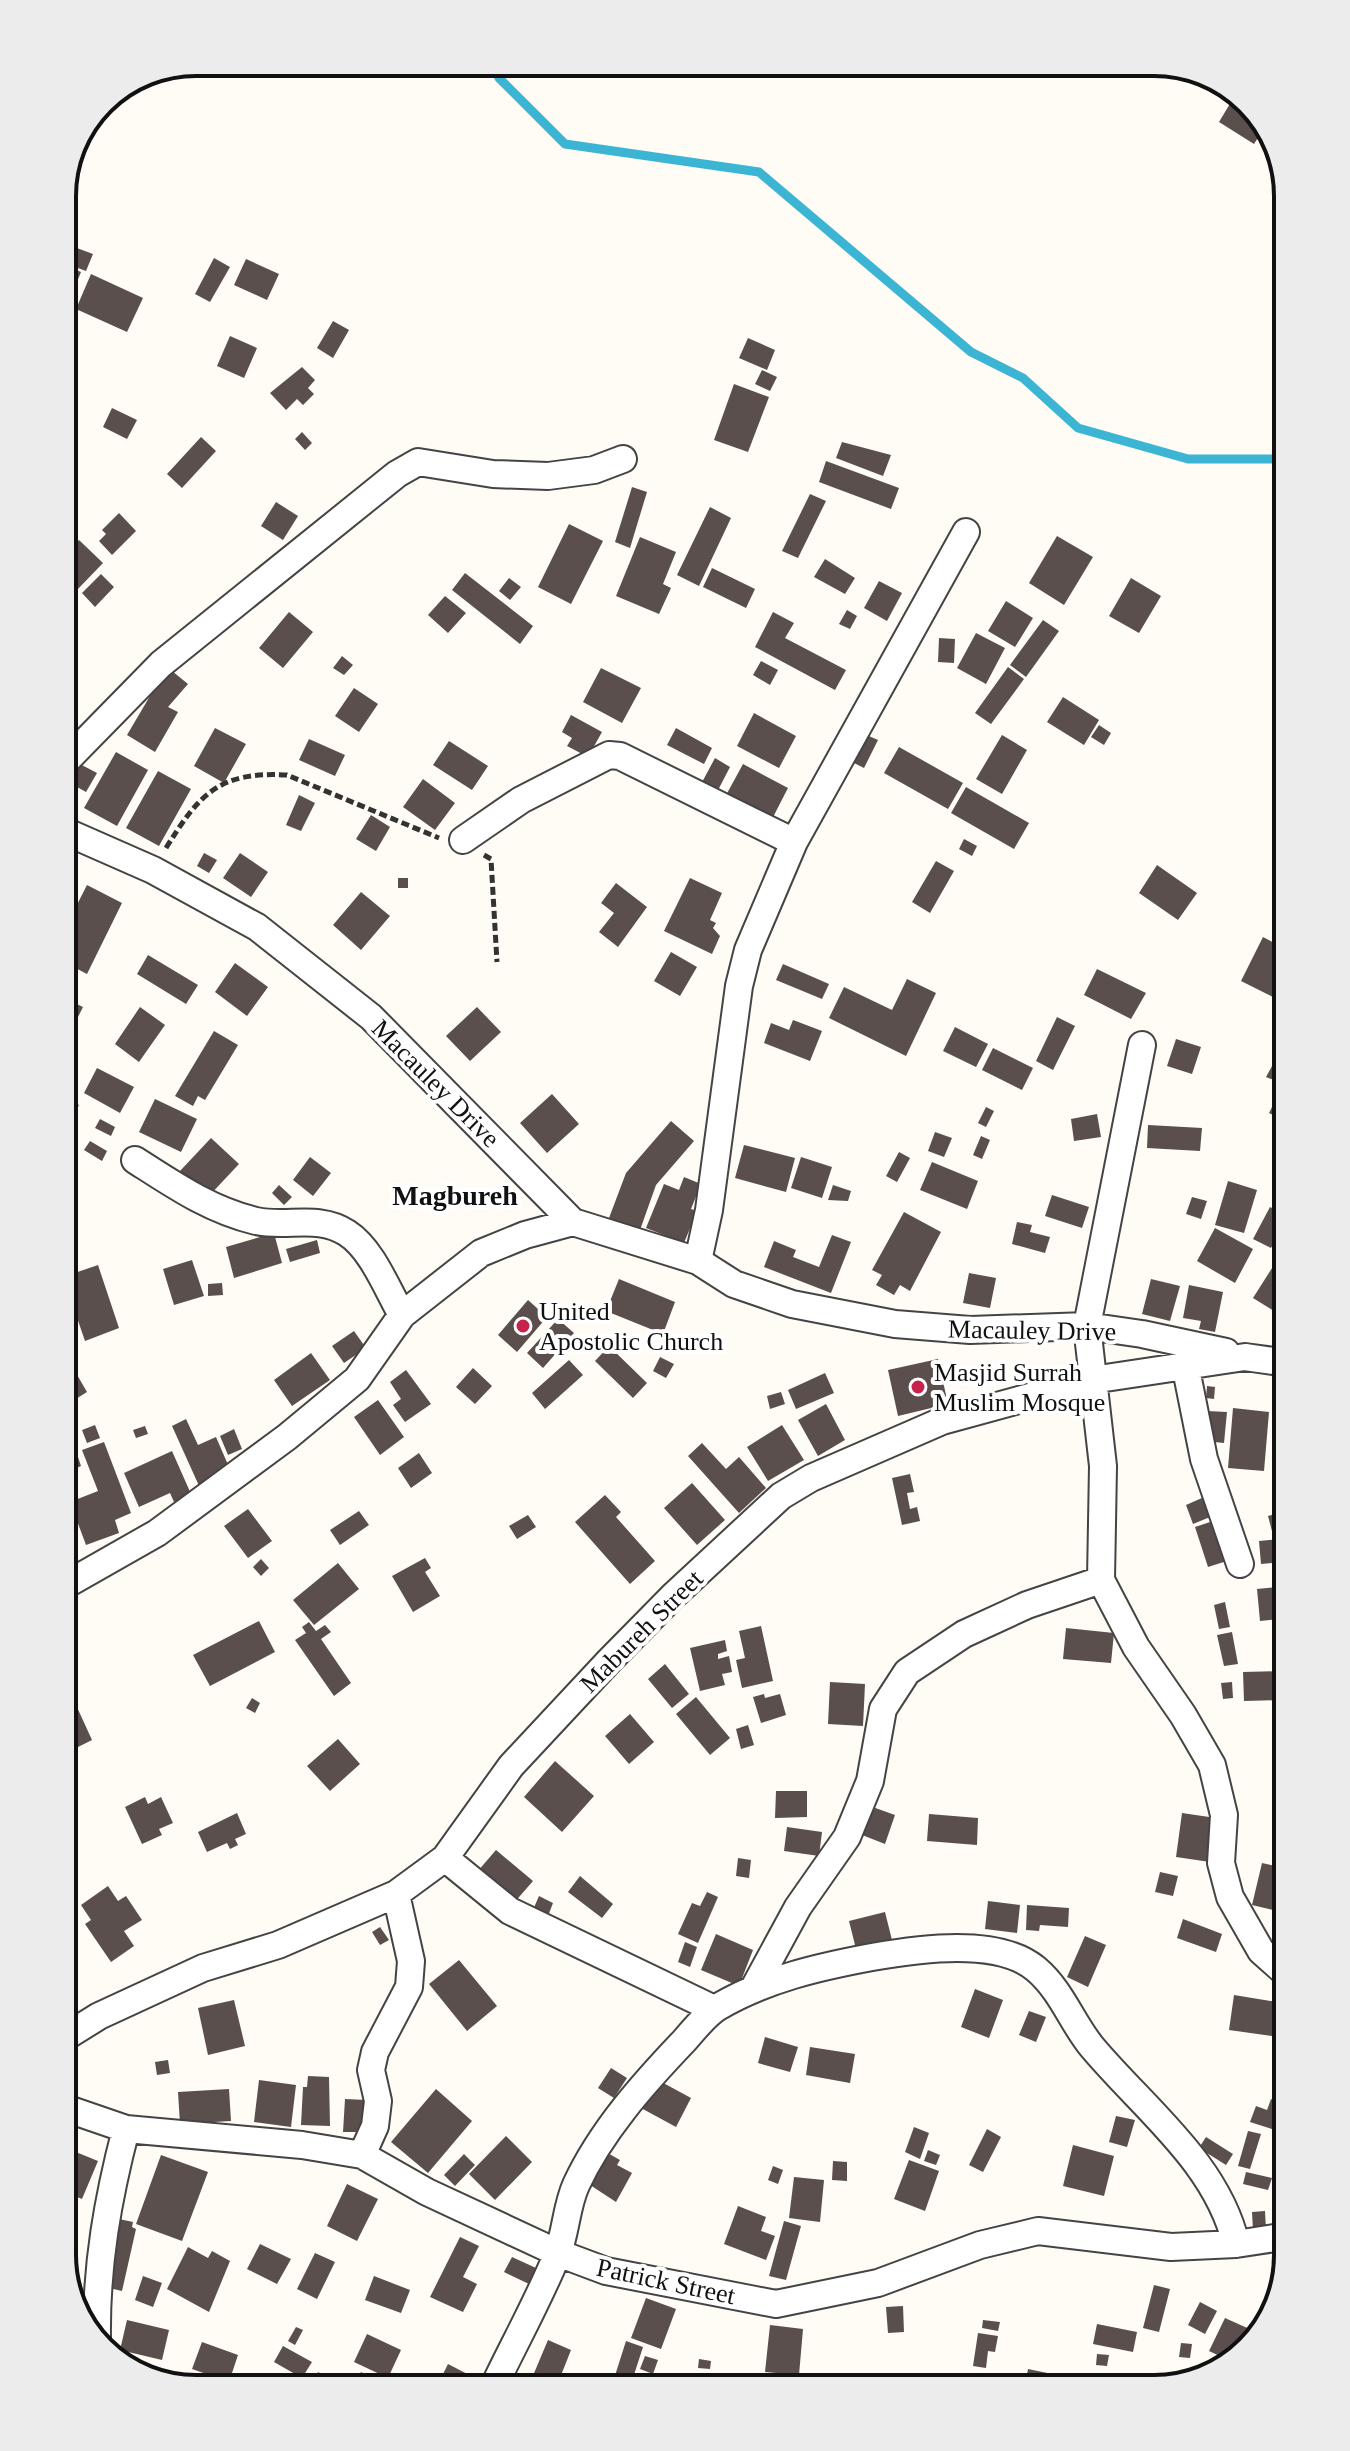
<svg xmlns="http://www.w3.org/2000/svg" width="1350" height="2451" font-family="Georgia,serif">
<rect width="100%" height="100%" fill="#fffbf5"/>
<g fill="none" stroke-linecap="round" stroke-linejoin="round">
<path stroke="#3bb5d3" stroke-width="9" d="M495,69L499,78L565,144L759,172L971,352L1023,378L1078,428L1188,459H1288"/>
</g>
<path fill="#5a4f4d" d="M1231,102L1254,116L1264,128L1254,144L1219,122Z
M82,143L79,169L71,167L77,154Z
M66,244L93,254L86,271L62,262Z
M214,258L230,267L210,302L195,294Z
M246,259L279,274L267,300L234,285Z
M62,264L81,272L67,306L62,304Z
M91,274L143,298L127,332L76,309Z
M62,316L78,323L69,343L62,340Z
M333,321L349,330L333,358L317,348Z
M230,336L257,348L244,378L217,366Z
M748,338L775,350L767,370L739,358Z
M302,367L315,380L308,388L314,394L303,405L297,399L286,410L270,393Z
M762,370L777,377L770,391L755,384Z
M734,384L769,397L748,452L714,440Z
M112,408L137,420L127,439L103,427Z
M302,432L312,443L305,450L295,439Z
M201,437L216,451L182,488L167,474Z
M842,442L891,455L883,476L836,458Z
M826,461L899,488L891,509L819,482Z
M632,487L647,492L630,548L615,542Z
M810,494L826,501L798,558L782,551Z
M276,502L298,516L283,540L261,526Z
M710,507L731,518L699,586L677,575Z
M119,513L136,531L112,555L99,541L106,534L102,530Z
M569,524L603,541L571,604L538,587Z
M1057,536L1093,557L1064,605L1029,583Z
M640,537L676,552L663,584L671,588L659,614L616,596Z
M79,540L103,563L77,590L62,576V558Z
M825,559L855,578L845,594L814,577Z
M712,568L755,589L746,608L703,587Z
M465,573L533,626L520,644L452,590Z
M101,574L114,587L95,607L82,593Z
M509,578L521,587L510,600L499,591Z
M1131,578L1161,596L1139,633L1109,616Z
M879,581L902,593L887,621L864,608Z
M445,596L466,613L448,633L428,615Z
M1006,601L1033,618L1015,647L988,631Z
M847,610L857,616L850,629L839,624Z
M289,612L313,632L283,668L259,648Z
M773,612L794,623L785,638L846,670L835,690L755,647Z
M1043,620L1059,631L1026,677L1010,665Z
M976,633L1005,648L986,684L957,668Z
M939,638L955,639L954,663L938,662Z
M342,656L353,665L344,675L333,668Z
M761,661L778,670L770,685L753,675Z
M1008,667L1024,679L991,724L975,713Z
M601,668L641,688L622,723L583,702Z
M172,671L188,684L168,707L178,712L155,752L127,735L150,696Z
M354,688L378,704L359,732L335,716Z
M1063,697L1099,720L1084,745L1047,722Z
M754,713L796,736L779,768L737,746Z
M571,715L602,732L588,757L567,746L572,738L562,732Z
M1099,725L1111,733L1104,745L1091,737Z
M215,728L246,744L224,783L194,766Z
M676,728L712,748L704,764L667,745Z
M862,733L878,740L864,768L848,760Z
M1002,735L1027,750L1002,794L976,779Z
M309,739L345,755L335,776L299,760Z
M449,741L488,766L472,790L433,765Z
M899,747L963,783L948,809L884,773Z
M116,752L148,770L117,826L84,808Z
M715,758L730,767L716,794L700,786Z
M78,763L97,773L86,792L68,782Z
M743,764L788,788L771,821L725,797Z
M158,771L191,789L159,846L126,828Z
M423,779L455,803L435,830L403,807Z
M966,787L1029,823L1014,849L951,813Z
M299,795L315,803L301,831L286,825Z
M371,815L390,827L376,851L356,839Z
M964,839L977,846L972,856L959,849Z
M204,853L217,860L209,873L197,866Z
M240,853L268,872L251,897L223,878Z
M936,861L954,871L930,913L912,902Z
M1157,865L1197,893L1178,920L1139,893Z
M398,878H408V888H398Z
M690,878L722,893L710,920L716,923L713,928L720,936L712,954L664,931Z
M616,883L647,907L618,947L599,932L614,913L601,903Z
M87,885L122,903L87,974L62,961V934Z
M361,892L390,916L361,950L333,925Z
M1263,937L1284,948L1281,954L1288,958L1283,969L1286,971L1273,997L1241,981Z
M671,952L697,967L680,996L654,981Z
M148,955L198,985L186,1004L137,974Z
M235,963L268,987L247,1016L215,992Z
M783,964L829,984L822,999L776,980Z
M1097,969L1146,993L1131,1019L1084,995Z
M907,979L936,993L906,1056L829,1018L844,987L892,1010Z
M62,997L83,1007L69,1035L62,1032Z
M140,1007L165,1025L139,1062L115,1044Z
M477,1007L501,1032L470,1061L446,1036Z
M1057,1017L1075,1026L1053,1070L1036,1061Z
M793,1020L822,1031L810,1061L764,1043L771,1023L789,1030Z
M955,1027L988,1044L976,1067L943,1051Z
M214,1031L238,1045L205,1100L198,1096L193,1106L175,1096Z
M1176,1039L1201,1047L1192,1074L1167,1066Z
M993,1048L1033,1068L1022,1090L982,1070Z
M1272,1066L1286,1073L1281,1083L1266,1077Z
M97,1068L134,1087L120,1113L84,1093Z
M1286,1079L1288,1080V1122L1269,1113Z
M552,1094L579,1124L547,1153L520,1123Z
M68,1099L79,1105L70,1122L62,1117Z
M155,1099L197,1119L181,1152L139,1132Z
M986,1107L994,1111L986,1127L978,1123Z
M1097,1114L1101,1137L1074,1141L1071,1119Z
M100,1119L115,1127L111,1136L95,1128Z
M671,1121L694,1141L656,1185L640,1230L609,1218L626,1173Z
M1148,1125L1202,1128L1200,1151L1147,1148Z
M935,1132L952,1138L944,1157L928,1151Z
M981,1136L990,1140L982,1159L973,1155Z
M211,1138L239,1164L208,1197L180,1171Z
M90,1141L107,1151L102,1161L84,1150Z
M744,1145L795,1158L786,1192L735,1178Z
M899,1152L910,1158L897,1182L886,1176Z
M310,1157L331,1173L313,1196L293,1180Z
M801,1157L832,1167L822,1198L791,1188Z
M932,1162L978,1181L967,1209L920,1190Z
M684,1177L701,1184L691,1209L697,1211L684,1243L646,1228L664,1184L679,1190Z
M1228,1181L1257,1190L1244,1233L1215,1225Z
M279,1185L292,1197L284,1205L272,1193Z
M833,1185L851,1191L848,1201L828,1200Z
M1052,1195L1089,1207L1082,1228L1045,1216Z
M1192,1197L1207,1201L1201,1219L1186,1214Z
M1270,1207L1288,1216L1271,1248L1253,1239Z
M904,1212L941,1232L910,1291L900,1285L894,1295L876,1285L882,1275L872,1270Z
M1017,1222L1032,1225L1030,1232L1050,1237L1045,1253L1012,1244Z
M1215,1228L1253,1249L1235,1283L1197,1261Z
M274,1233L282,1263L234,1278L226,1247Z
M832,1235L851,1242L831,1293L764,1267L774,1241L796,1250L793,1257L819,1267Z
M317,1240L320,1253L290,1262L286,1249Z
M1279,1257L1288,1263V1307L1282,1316L1253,1298Z
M192,1260L204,1296L174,1305L163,1269Z
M98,1265L119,1328L85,1341L63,1277Z
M969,1273L996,1278L990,1308L963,1303Z
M619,1279L675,1302L663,1334L606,1311Z
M1151,1279L1180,1286L1170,1321L1142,1314Z
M222,1283L223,1295L208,1296V1284Z
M1189,1285L1223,1292L1215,1332L1199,1329L1201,1321L1183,1318Z
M528,1300L547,1317L517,1352L498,1335Z
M558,1319L574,1333L543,1368L527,1353Z
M354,1331L366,1348L344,1363L332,1346Z
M609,1346L647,1383L633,1398L595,1361Z
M311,1353L330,1380L292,1406L274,1380Z
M660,1357L674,1364L666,1378L653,1371Z
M938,1359L948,1404L898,1416L888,1370Z
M569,1360L583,1375L545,1409L532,1393Z
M473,1368L492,1386L475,1404L456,1387Z
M406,1370L431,1404L405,1422L393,1405L401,1399L390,1382Z
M76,1373L87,1392L63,1407L62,1381Z
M825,1373L834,1393L796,1409L788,1390Z
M1207,1386L1215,1387L1214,1399L1206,1398Z
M781,1392L785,1404L770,1409L767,1396Z
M378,1400L404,1437L380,1455L354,1417Z
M826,1404L845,1440L818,1456L798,1420Z
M1233,1408L1269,1412L1264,1471L1228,1468Z
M1207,1411L1227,1412L1224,1443L1204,1441Z
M186,1419L198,1445L216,1437L232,1474L200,1488L172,1426Z
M95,1425L100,1438L87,1443L82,1430Z
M782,1425L804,1460L768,1481L747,1447Z
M145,1426L148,1434L136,1438L133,1430Z
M234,1429L242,1449L228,1455L220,1436Z
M104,1442L131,1513L115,1520L119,1533L86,1545L70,1502L98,1491L82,1450Z
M702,1443L726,1469L739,1457L766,1488L739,1513L688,1456Z
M172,1451L191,1494L174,1502L170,1493L139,1507L124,1473Z
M419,1453L432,1473L411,1488L398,1468Z
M77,1454L81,1466L72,1470L67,1458Z
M910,1474L914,1492L907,1493L910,1509L917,1507L920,1521L902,1525L892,1478Z
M692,1483L725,1520L697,1545L664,1508Z
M605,1495L621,1512L616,1517L655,1561L630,1584L575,1522Z
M1202,1498L1210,1517L1193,1524L1186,1505Z
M248,1509L272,1541L248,1558L224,1526Z
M359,1511L369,1525L340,1545L330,1530Z
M1281,1512L1285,1532L1273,1535L1268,1516Z
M528,1515L536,1527L517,1539L509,1526Z
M1216,1520L1230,1560L1208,1567L1195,1527Z
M1281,1539L1283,1562L1261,1564L1259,1541Z
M425,1558L431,1568L425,1572L440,1596L413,1612L392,1576Z
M261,1559L269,1568L261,1576L253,1567Z
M338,1563L359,1589L314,1625L293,1600Z
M1287,1586L1288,1618L1260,1621L1257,1589Z
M1225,1602L1230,1627L1219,1629L1214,1605Z
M259,1621L275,1652L210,1686L193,1655Z
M309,1622L316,1631L325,1625L331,1632L321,1639L351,1683L334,1696L295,1640L306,1633L302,1627Z
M761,1626L773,1681L742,1688L736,1660L745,1658L739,1631Z
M1066,1628L1114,1633L1111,1663L1063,1659Z
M1232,1632L1238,1664L1224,1666L1217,1635Z
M725,1640L727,1651L718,1654V1659L729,1656L732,1672L722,1674L725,1685L700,1691L690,1648Z
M665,1664L689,1694L672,1708L648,1679Z
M1288,1671V1700L1244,1701L1243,1672Z
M830,1682L865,1684L863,1726L828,1724Z
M1232,1682L1233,1698L1223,1699L1221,1683Z
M764,1694L765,1698L780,1694L786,1715L761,1723L753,1697Z
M696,1697L730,1738L710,1755L676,1714Z
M252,1698L260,1703L255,1713L246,1708Z
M76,1705L92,1740L68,1752L62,1738V1711Z
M630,1714L654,1742L629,1764L605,1736Z
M748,1725L754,1745L741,1749L736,1729Z
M338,1739L360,1764L330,1791L307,1766Z
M555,1761L594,1796L562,1832L524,1797Z
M67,1770L75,1786L62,1792V1772Z
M776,1791H807V1817L775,1818Z
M145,1797L148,1804L161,1797L173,1823L159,1829L162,1835L142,1844L125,1807Z
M867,1805L895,1815L885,1844L857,1833Z
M237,1813L246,1834L235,1839L238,1845L230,1849L227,1843L207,1852L198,1832Z
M1182,1813L1216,1818L1210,1862L1176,1857Z
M929,1814L978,1818L977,1845L927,1841Z
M787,1827L822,1832L819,1856L784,1851Z
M496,1850L533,1881L513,1904L477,1872Z
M738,1858L751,1860L749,1878L736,1876Z
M1262,1863L1288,1869L1285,1913L1252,1905Z
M1160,1872L1178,1876L1173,1896L1155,1892Z
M580,1876L613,1904L602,1918L568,1892Z
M108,1886L118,1901L126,1896L142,1920L124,1931L134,1946L111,1962L85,1924L91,1920L81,1905Z
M707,1892L718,1897L698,1943L678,1934L692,1903L700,1906Z
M539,1896L553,1903L548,1916L533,1910Z
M988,1901L1020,1905L1017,1933L985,1929Z
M1027,1905L1069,1908L1068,1927L1040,1925L1039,1931L1026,1930Z
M885,1912L893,1944L857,1953L849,1921Z
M1183,1919L1222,1934L1216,1952L1177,1938Z
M380,1927L389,1940L380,1945L372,1932Z
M716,1934L753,1950L739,1986L701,1970Z
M1085,1936L1106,1945L1088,1987L1067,1977Z
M685,1942L697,1947L690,1967L678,1962Z
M459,1960L497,2006L467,2031L429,1984Z
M975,1989L1003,2000L989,2038L961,2027Z
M68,1995L74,2008L62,2014V1997Z
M1234,1995L1277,2002L1272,2036L1229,2030Z
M234,2000L245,2046L208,2055L198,2008Z
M1029,2011L1046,2017L1036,2042L1019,2035Z
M765,2037L798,2047L790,2072L758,2063Z
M810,2047L855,2054L850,2083L806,2075Z
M168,2060L170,2073L157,2075L155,2062Z
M611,2068L627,2078L614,2098L598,2088Z
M308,2076L329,2077L330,2126L301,2125L303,2087H307Z
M656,2079L691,2098L676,2127L641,2108Z
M259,2080L296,2085L291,2127L254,2122Z
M229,2089L231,2121L180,2124L178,2092Z
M436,2089L472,2121L428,2173L391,2142Z
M345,2099L367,2100L360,2132H343Z
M1271,2099L1287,2105L1278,2131L1250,2122L1256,2106L1267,2110Z
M1116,2116L1135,2120L1127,2147L1109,2142Z
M914,2127L929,2133L920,2159L905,2152Z
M987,2129L1001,2137L983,2172L969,2165Z
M1248,2131L1261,2134L1250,2169L1238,2166Z
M506,2136L532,2162L495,2200L469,2174Z
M1206,2137L1233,2154L1226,2165L1199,2148Z
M1073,2145L1114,2156L1104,2196L1063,2186Z
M71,2150L98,2161L82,2199L62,2191V2172Z
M928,2150L940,2155L936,2165L924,2161Z
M604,2151L620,2160L617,2165L632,2173L616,2202L587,2183Z
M464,2154L475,2165L455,2186L444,2175Z
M161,2155L208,2172L182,2241L136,2224Z
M909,2160L939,2171L925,2211L894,2199Z
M833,2161L847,2162V2181L832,2180Z
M773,2166L783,2170L778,2184L768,2180Z
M1246,2172L1272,2178L1268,2190L1243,2184Z
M794,2177L824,2180L820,2222L789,2218Z
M347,2184L378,2199L357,2241L327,2226Z
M738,2206L766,2217L761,2231L775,2236L766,2260L724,2244Z
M1265,2211L1266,2230L1253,2231L1252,2212Z
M119,2219L133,2222L132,2227L136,2229L122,2291L109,2288Z
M784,2221L801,2226L786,2280L769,2276Z
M460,2237L479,2246L463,2277L477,2284L463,2312L430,2297Z
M260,2244L291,2259L277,2284L247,2269Z
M188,2247L208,2258L212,2251L230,2261L209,2312L167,2289Z
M315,2253L335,2262L317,2299L297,2289Z
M512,2257L536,2268L529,2284L504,2272Z
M143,2276L162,2283L153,2307L135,2300Z
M374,2276L410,2290L401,2313L365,2300Z
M1154,2285L1170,2289L1159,2332L1143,2328Z
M646,2298L676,2309L661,2349L631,2338Z
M1200,2302L1217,2311L1205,2334L1188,2325Z
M903,2306L904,2332L888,2333L886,2307Z
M1225,2318L1254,2331L1249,2343L1228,2360L1209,2351Z
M127,2320L169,2330L162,2360L120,2350Z
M983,2320L1000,2322L998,2331L982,2328Z
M1097,2324L1137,2332L1133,2352L1093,2344Z
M770,2325L803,2329L799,2375L765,2372Z
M296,2327L303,2330L295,2345L288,2341Z
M978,2333L998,2336L995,2352L988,2351L986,2368L973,2366Z
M367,2334L401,2350L388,2378L354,2362Z
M548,2340L571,2350L558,2383L564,2385H529Z
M626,2341L643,2347L631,2384L612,2385Z
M202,2342L238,2355L229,2382L192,2369Z
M1181,2343L1192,2344L1190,2358L1179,2357Z
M283,2346L312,2362L302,2378L274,2362Z
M1097,2354L1109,2355L1107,2366L1096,2365Z
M645,2356L658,2360L653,2374L640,2369Z
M699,2359L711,2361L710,2369L698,2368Z
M448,2364L479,2380L476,2386H437Z
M161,2369L194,2381L191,2389L157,2378Z
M1028,2369L1062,2376V2380H1026Z
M318,2372L335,2382L332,2387L310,2388Z
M361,2372L375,2380L371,2387L356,2381Z
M274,2373L300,2388H265Z
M963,2375L997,2376V2381H963Z"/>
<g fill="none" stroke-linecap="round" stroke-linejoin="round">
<g stroke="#444" stroke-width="30">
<path id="street" d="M62,765L161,664L397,474L418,462L493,474L548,476L594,470L623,459
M62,830L153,870L257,927L371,1017L573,1222L698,1261L734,1284L792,1304L895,1324L970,1330L1087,1326L1142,1334L1226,1352
M463,840L521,800L609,755L620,756L794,842
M1142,1045L1087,1326L1103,1466L1101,1580L1136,1647L1183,1715L1212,1765L1224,1815L1221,1863L1230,1897L1261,1951L1288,1975
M135,1160C174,1185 210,1210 256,1221C287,1228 318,1214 347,1233C372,1249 387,1289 402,1315
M698,1261L709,1210L739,986L748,950L794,842L966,532
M1185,1364L1204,1459L1240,1564
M62,1587L157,1533L287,1437L357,1379L402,1315L481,1253L525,1235L573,1222
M445,1858L510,1911L714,2009
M754,1988L798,1907L847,1837L870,1781L883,1709L907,1672L964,1634L1027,1605L1101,1580
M62,2039L99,2016L203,1968L278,1945L396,1894L445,1858L511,1766L609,1661L673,1596L781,1496L811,1478L942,1421L1092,1380L1245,1357L1288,1363
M62,2107L126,2129L302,2145L362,2155L427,2192L558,2253L606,2271L776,2304L878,2283L980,2245L1038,2231L1171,2247L1236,2244L1288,2236
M362,2155L375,2126L378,2101L371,2070L375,2052L409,1987L411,1961L396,1894
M97,2337C96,2265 108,2198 126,2129
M494,2386C515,2342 539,2299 557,2255C566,2233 566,2207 576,2185C601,2131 643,2084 684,2041C694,2030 705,2015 718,2007C766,1979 818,1967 872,1957C918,1949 998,1937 1036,1969C1062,1991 1072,2023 1092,2047C1144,2109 1217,2163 1236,2244"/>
</g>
<path stroke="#333" stroke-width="5" stroke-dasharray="8 4" stroke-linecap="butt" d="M166,848C199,795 218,771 287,775L439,838
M484,855L491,859L497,962"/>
<use href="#street" stroke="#fff" stroke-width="26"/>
</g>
<g fill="#c8224c" stroke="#fff" stroke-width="3">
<circle cx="523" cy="1326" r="8"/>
<circle cx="918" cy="1387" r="8"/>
</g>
<g text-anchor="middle" stroke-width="8" stroke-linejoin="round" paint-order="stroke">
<g font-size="26" fill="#111" stroke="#fff">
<text transform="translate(436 1083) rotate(45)" y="9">Macauley Drive</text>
<text transform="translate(1032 1330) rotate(1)" y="9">Macauley Drive</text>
<text transform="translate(641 1631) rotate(-45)" y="9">Mabureh Street</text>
<text transform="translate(666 2281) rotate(12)" y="9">Patrick Street</text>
</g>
<g font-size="26" fill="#111" stroke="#fff" text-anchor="start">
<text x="539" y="1320">United<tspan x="539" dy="30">Apostolic Church</tspan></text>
<text x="934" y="1381">Masjid Surrah<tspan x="934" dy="30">Muslim Mosque</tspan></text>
</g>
<g font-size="28" font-weight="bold" fill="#111" stroke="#fff">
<text x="455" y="1205">Magbureh</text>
</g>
</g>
<path d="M0 0H1350V2451H0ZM196 76H1154A120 120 0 0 1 1274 196V2255A120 120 0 0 1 1154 2375H196A120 120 0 0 1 76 2255V196A120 120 0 0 1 196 76Z" fill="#ececec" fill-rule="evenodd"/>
<path fill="none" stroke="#111" stroke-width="4" d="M196 76H1154A120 120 0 0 1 1274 196V2255A120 120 0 0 1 1154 2375H196A120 120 0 0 1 76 2255V196A120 120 0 0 1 196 76Z"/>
</svg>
